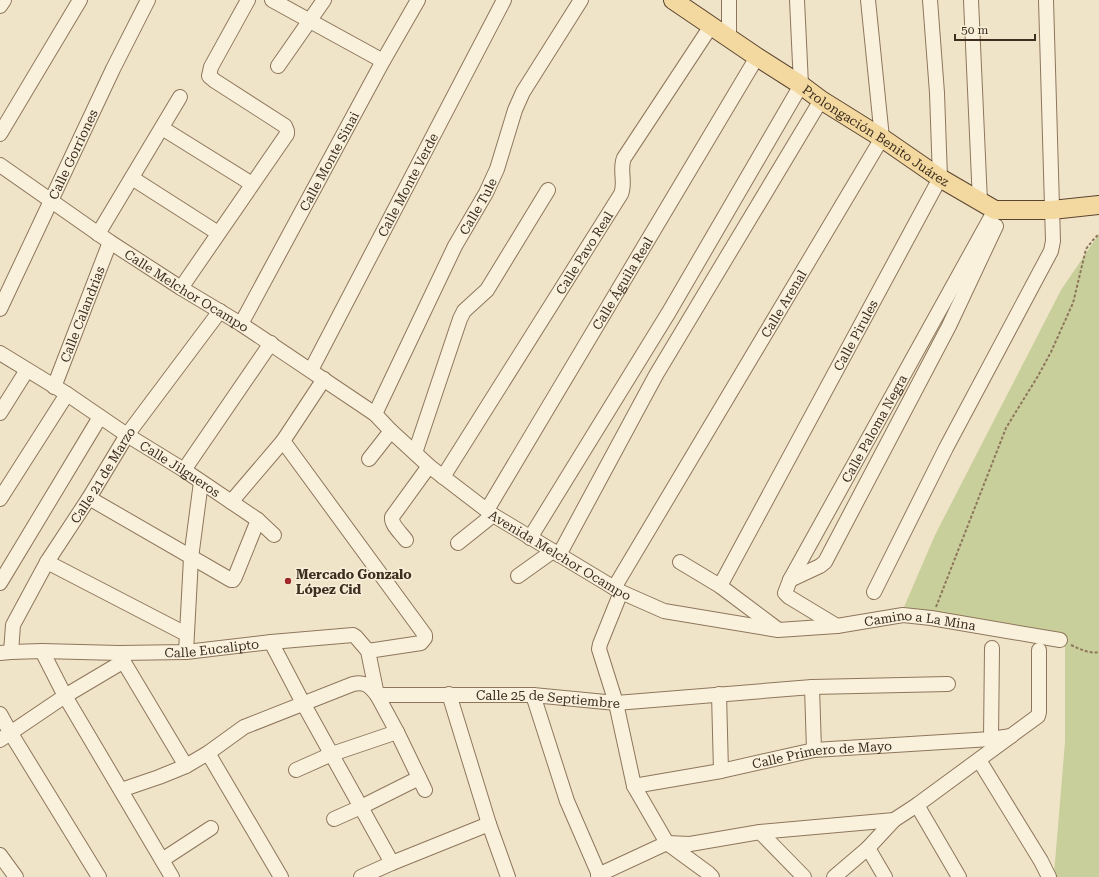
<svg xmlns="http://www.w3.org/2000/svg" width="1099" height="877" font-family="'Roboto Serif',serif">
<rect width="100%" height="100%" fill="#f0e4c8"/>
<path fill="#c9cf9b" d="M1099,234V877H1055L1054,874L1065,742V638L904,607L935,535L1061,290Z"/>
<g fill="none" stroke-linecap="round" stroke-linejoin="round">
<g stroke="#8d765c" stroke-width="16">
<g id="minor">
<path d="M272,0L383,61"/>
<path d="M971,0L980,202"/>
<path d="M0,6L4,0"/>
<path d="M729,38V0"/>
<path d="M278,66L324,0"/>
<path d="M162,128L252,184"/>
<path d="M0,134L80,0"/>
<path id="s1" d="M0,165L110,242L181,288L241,324L375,414L391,431L429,466L493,515L621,592L664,611L778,630L837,626L903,615L931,618L1060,640"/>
<path d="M132,178L218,233"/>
<path d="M98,234L180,97"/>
<path d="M181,288L287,134V131L285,126L215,81L209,76L211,67L248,0"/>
<path id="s2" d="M0,309L113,69L148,0"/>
<path id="s3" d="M241,324L383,61L418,0"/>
<path id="s4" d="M0,353L67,394L127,435L184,470L258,520L274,535"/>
<path id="s5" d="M311,370L504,0"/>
<path id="s6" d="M54,387L110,242"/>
<path d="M0,413L27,370"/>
<path id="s7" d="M375,414L455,246L486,193L497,169L515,110L523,92L581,0"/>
<path d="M283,441L425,635V638L421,643L368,651"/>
<path d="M415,453L460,319L464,311L487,290L548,190"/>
<path d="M369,459L391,431"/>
<path d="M184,470L271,343"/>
<path id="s8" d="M443,477L621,194C626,183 619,169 624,158L711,26"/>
<path d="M89,498L231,580H233L235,577L258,520"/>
<path d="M0,499L67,394"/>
<path d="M231,502L283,441L324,379"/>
<path id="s9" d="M487,510L757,57"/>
<path d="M530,538L669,312L801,85L797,0"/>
<path d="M406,540C401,533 391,525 392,517L429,466"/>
<path d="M458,543L493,515"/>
<path d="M559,555L656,375L821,100"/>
<path d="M47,562L186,634"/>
<path d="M680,562L720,586L776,628"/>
<path d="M518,576L553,551"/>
<path d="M790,580L820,566L825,562L949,326L996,226"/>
<path d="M0,583L100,417"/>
<path id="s10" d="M720,586L940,178L937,93L930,0"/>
<path id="s11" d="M614,588L882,138L868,0"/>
<path d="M621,592L600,644L599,649L616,703L634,786L667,843L708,873L712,877"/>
<path d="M874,592L946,448L1051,251L1053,241L1046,0"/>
<path id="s12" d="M837,626L789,597L785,593L790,580L995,210"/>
<path d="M271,642L303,703L392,863"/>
<path d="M42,651L65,696L172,877"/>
<path id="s13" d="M11,652L13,625L47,562L89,498L127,435L220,311"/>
<path d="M186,652L191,558L201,482"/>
<path id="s14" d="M0,653L11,652L42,651L119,653L186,652L271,642L353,635L356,637L368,651L377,695L397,732L425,790"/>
<path d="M119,654L186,766"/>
<path d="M812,687L814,750"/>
<path d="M449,694L489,824L508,877"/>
<path d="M719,694L721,771"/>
<path id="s15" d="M377,695H533L616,703L812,687L948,684"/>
<path d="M533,695L567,801L600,877"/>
<path d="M0,714L10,732L99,877"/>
<path d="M991,739L992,648"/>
<path d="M0,740L65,696L124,661"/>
<path d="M208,753L281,877"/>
<path d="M979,760L1041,861L1049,877"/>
<path d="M296,770L332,754L397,732"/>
<path id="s16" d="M634,786L721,771L814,750L991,739L1011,736"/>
<path d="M121,790L159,777L186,766L208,753L244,727L353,684C365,681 370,686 377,695"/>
<path d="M917,805L959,877"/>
<path d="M334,819L361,807L419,778"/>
<path d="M760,832L804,877"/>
<path d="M868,848L885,877"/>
<path d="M0,855L16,877"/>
<path d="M162,860L211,828"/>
<path d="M598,875L667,843L690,844L760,832L894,820"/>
<path d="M361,877L392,863L489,824"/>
<path d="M834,877L868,848L894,820L917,805L1038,716L1039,712V650"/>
</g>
</g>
<g stroke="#5b4430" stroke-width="20">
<g id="major">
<path id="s17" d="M673,0L757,57L801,85L821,100L882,138L940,178L995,210H1052L1099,205"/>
</g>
</g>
<path stroke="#8d765c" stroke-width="2" stroke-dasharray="3 2" stroke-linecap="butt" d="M936,607L1006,428L1038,376L1051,352L1073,303L1086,249L1093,240L1099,234
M1071,645C1080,649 1089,654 1099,652"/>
<use href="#minor" stroke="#faf1dc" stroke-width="14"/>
<use href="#major" stroke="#f3d9a0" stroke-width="18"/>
</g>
<circle fill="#9e2a2b" stroke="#f7eed8" stroke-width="1.5" cx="288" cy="581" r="4"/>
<g text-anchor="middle" stroke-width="3.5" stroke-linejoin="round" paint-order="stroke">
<g font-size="13" fill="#3d2e20" stroke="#f7eed8">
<text dy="5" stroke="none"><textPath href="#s17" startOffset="244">Prolongación Benito Juárez</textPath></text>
<text dy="5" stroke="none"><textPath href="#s2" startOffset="171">Calle Gorriones</textPath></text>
<text dy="5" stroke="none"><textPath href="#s3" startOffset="185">Calle Monte Sinai</textPath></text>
<text dy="5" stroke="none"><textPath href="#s5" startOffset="209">Calle Monte Verde</textPath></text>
<text dy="5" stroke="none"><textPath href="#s7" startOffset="232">Calle Tule</textPath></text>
<text dy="5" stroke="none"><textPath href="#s8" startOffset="265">Calle Pavo Real</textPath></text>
<text dy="5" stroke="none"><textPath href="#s9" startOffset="264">Calle Águila Real</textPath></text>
<text dy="5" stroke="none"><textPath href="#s1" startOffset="225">Calle Melchor Ocampo</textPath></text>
<text dy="5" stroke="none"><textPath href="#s11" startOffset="331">Calle Arenal</textPath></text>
<text dy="5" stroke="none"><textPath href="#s6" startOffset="78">Calle Calandrias</textPath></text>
<text dy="5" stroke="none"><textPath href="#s10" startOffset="285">Calle Pirules</textPath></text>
<text dy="5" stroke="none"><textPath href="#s12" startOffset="249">Calle Paloma Negra</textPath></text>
<text dy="5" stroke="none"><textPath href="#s4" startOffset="214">Calle Jilgueros</textPath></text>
<text dy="5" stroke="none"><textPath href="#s13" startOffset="202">Calle 21 de Marzo</textPath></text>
<text dy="5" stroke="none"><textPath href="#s1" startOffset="684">Avenida Melchor Ocampo</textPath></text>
<text dy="5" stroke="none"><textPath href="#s1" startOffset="1061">Camino a La Mina</textPath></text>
<text dy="5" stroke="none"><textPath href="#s14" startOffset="212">Calle Eucalipto</textPath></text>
<text dy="5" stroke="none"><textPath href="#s15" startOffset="171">Calle 25 de Septiembre</textPath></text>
<text dy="5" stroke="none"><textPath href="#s16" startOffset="191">Calle Primero de Mayo</textPath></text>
</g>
<g font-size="13" font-weight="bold" fill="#3d2e20" stroke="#f7eed8" text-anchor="start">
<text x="296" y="579">Mercado Gonzalo<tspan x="296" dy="15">López Cid</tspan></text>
</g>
</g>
<path d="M955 34v6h80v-6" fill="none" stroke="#3d2e20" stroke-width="2"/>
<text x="961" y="34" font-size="12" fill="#3d2e20" stroke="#f7eed8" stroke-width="3" paint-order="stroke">50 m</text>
</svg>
